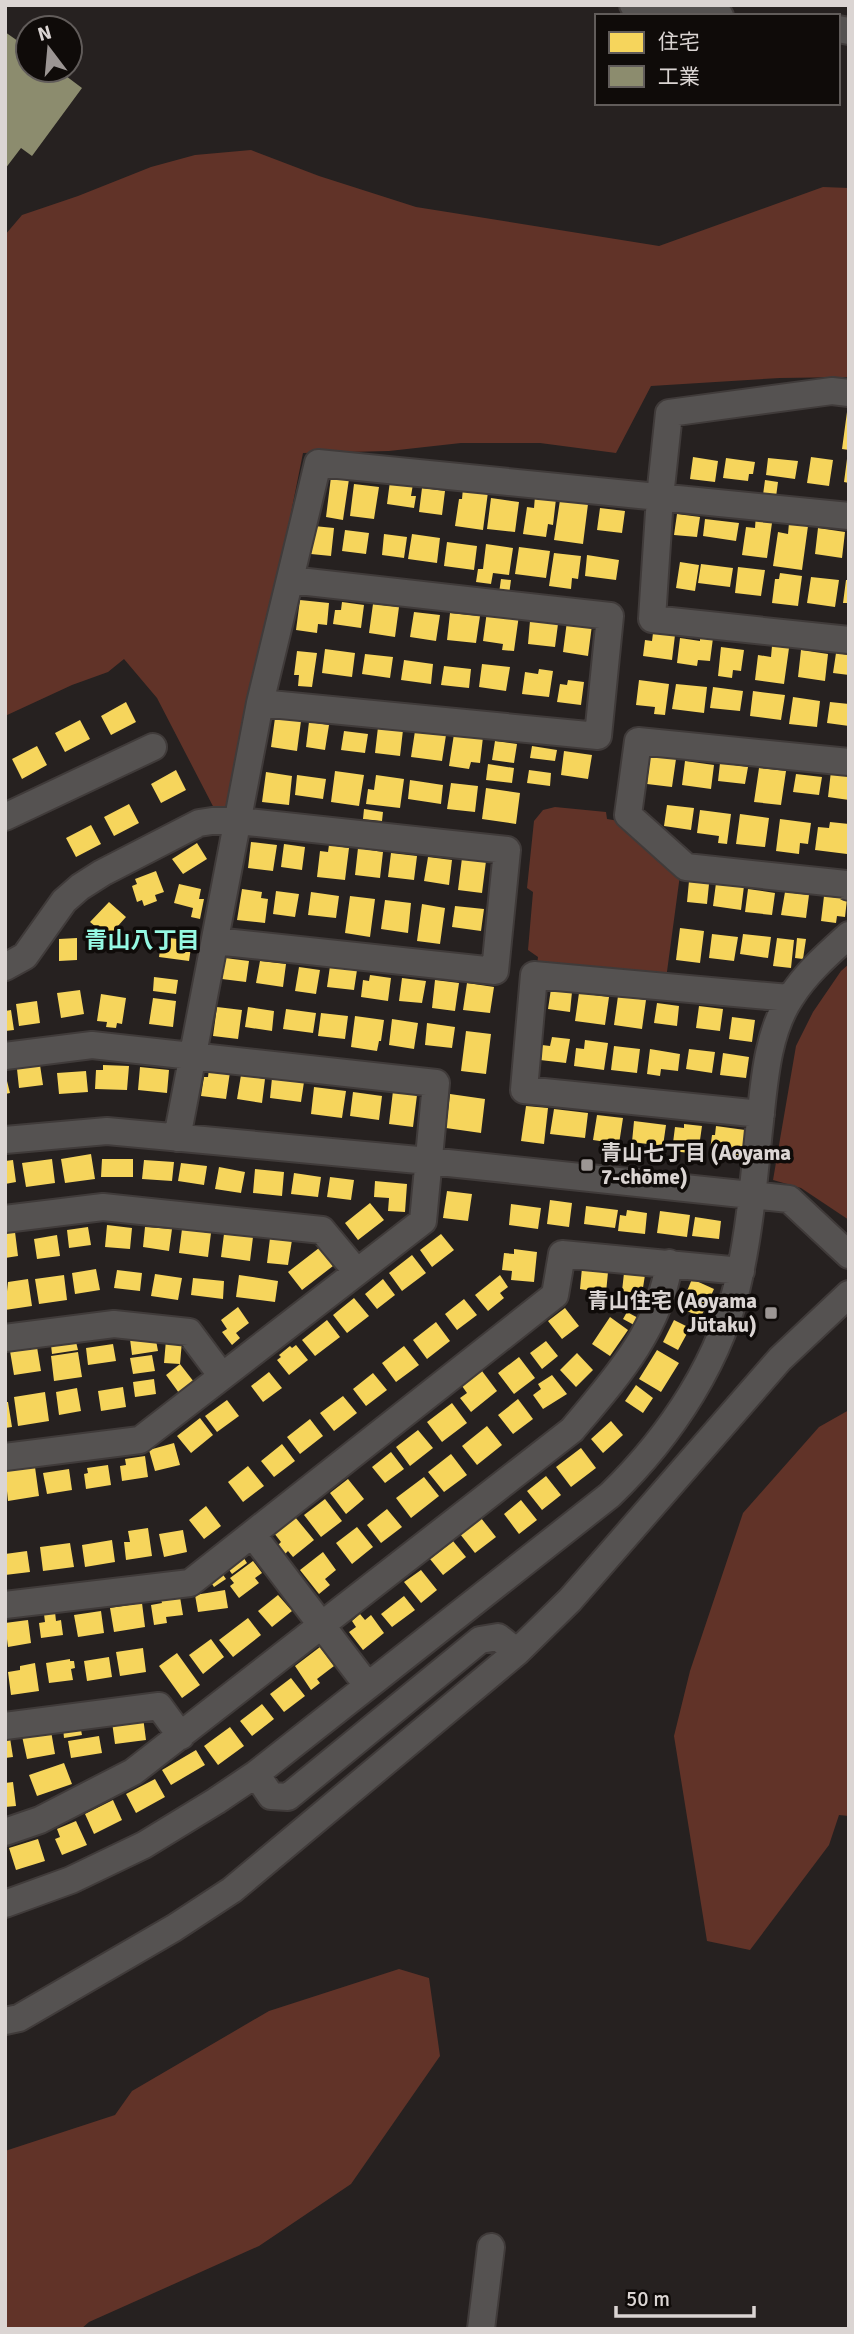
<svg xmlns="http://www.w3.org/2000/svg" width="854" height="2334" font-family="Signika,'Noto Sans JP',sans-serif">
<rect width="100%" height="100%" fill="#262120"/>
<path fill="#613328" d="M251,150L319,176L416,207L659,246L823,187L849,188V377L780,378L651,386L616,453L540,443H461L389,451L303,453L233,803L223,811L216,812L157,698L124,659L108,672L72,685L5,716V235L22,215L78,196L151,167L195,155Z
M555,807L606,812L607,819L619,821L680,875L666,979L537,965L538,957L528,950L533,892L527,888L534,821L543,810Z
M849,964V1220L801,1188L773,1180L796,1046L813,1012L841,971Z
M849,1410V1816L839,1815L829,1845L750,1950L707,1941L674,1736L690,1671L743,1513L819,1427Z
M399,1969L429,1978L440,2056L351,2184L259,2246L89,2322L81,2329H5V2151L115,2115L132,2091L269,2011Z"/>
<path fill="#f6d55c" d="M847,412H849V450L842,449Z
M693,457L718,461L715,482L690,479Z
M811,457L833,460L829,486L807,483Z
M726,458L755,462L753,474H749L748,481L723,478Z
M768,458L798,461L795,479L766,475Z
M847,459H849V483L844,482Z
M331,477L349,479L343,520L326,517Z
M765,480L778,482L776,497L763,495Z
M390,481L413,484L411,496H416L414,508L387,504Z
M354,484L379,487L374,519L350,516Z
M422,488L445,491L442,515L419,512Z
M463,488L488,492L483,530L455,526L459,499H462Z
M535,496L556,499L553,525L548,524L546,537L523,534L527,507L534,508Z
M491,498L519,502L515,532L487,529Z
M560,500L588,504L583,544L554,540Z
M600,508L625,511L622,533L597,530Z
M677,514L700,517L697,537L674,535Z
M756,514L773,516L767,558L742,555L746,527L755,528Z
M705,519L739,523L736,541L703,536Z
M789,523L808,526L802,570L773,566L778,532L788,534Z
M314,526L334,528L331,556L311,554Z
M818,528L845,532L842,558L815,554Z
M345,530L369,533L366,554L342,551Z
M384,534L407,537L404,558L382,555Z
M412,534L440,538L437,563L408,559Z
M447,542L477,546L474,570L444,566Z
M486,544L513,548L509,575L493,573L491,584L476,582L478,569H483Z
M519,547L550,551L546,578L515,574Z
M554,553L581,556L578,579L572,578L571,589L549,586Z
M587,555L619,560L616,580L585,576Z
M680,562L699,565L695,591L676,588Z
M701,564L733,568L730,587L698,583Z
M738,567L765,570L761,596L735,593Z
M780,573L802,576L798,606L772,603L775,579H779Z
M811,577L839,580L835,607L807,603Z
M501,579L511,580L509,595L499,593Z
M846,580H849V603H843Z
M300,600L329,603L327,625L318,624L317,633L296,630Z
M342,602L364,605L361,628L333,624L335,610H341Z
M373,604L399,607L395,637L369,633Z
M487,611L519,615L514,651L502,650L503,644L483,641Z
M414,612L440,615L436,641L410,637Z
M450,613L480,616L476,643L447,640Z
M530,621L558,624L555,647L528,644Z
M567,621L592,625L588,656L563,652Z
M653,633L675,635L672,660L643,656L645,640L652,641Z
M700,636L713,638L710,661L698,660L697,666L677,663L680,638L700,641Z
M772,646L789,648L784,684L755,680L758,655L771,657Z
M721,647L744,650L741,671L733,670L732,678L718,676Z
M325,649L355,653L352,677L322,673Z
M801,650L828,654L825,681L798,677Z
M297,651L317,653L312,687L298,686L299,675H294Z
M836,653L849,655V675L833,673Z
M365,654L393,657L390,678L362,674Z
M404,660L433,664L431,684L401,680Z
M482,664L510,667L506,691L479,687Z
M444,666L471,669L469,688L441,685Z
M539,669L553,671L549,697L522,694L525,672L538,674Z
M568,680L584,682L581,705L557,702L560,684L567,685Z
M639,680L669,684L665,715L654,714L655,707L636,705Z
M676,684L707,687L704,713L672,709Z
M713,687L743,691L740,711L710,708Z
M753,691L785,695L781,720L750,716Z
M793,697L820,701L817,727L789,724Z
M126,702L136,722L111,735L101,716Z
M830,702L849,704V726L827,723Z
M275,718L301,721L297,751L271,747Z
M80,720L90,739L65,752L55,733Z
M309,722L329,725L325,750L306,747Z
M378,727L403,730L400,756L375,753Z
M344,731L368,734L365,753L341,750Z
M415,731L446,735L442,761L411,757Z
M454,734L483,737L480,763L471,762L469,769L449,766Z
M495,741L517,744L514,763L492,760Z
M37,746L47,765L22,779L12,759Z
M532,746L557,750L555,761L530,758Z
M564,751L592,755L588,779L561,775Z
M650,756L676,759L672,787L647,784Z
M685,761L714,765L711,789L682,785Z
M720,763L748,767L745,784L718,781Z
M488,764L514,768L512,783L486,780Z
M759,768L786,771L781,805L754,802Z
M176,770L186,790L161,803L151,784Z
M529,770L551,773L550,786L527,783Z
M335,771L364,775L359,806L331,802Z
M831,771L849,773V800L828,797Z
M266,772L292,776L289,805L262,802Z
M796,774L822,777L819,795L793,792Z
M297,775L326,779L323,799L295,795Z
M376,775L404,779L400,808L366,804L368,789L374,790Z
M410,780L443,785L441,804L408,799Z
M451,783L478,786L475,812L447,809Z
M486,788L520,793L516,824L482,819Z
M129,804L139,823L114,836L104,817Z
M667,805L694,808L691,830L664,826Z
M364,809L383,812L382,821L363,819Z
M700,810L731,814L727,844L718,843L719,836L697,833Z
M740,814L769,818L765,847L736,844Z
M780,819L811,823L808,844L800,843L799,854L776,851Z
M830,822L849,824L847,854L815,850L818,827L829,828Z
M91,825L101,844L76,857L66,838Z
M251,842L277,845L273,871L248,868Z
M197,843L207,859L183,874L172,859Z
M284,844L305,847L302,870L281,867Z
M329,845L349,848L345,880L317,877L320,851L328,852Z
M358,848L383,852L380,878L355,875Z
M391,853L417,856L414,880L388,877Z
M428,857L452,860L449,885L424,881Z
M462,858L486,861L482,893L458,890Z
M156,871L164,892L155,895L157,901L144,906L142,900L137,902L132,886L137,884L135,879Z
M689,881L709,884L707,904L687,902Z
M716,883L744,886L741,910L713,906Z
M179,884L201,889L199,899H204L200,919L191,917L193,908L174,903Z
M242,889L262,892L261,898L268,899L265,923L237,920Z
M748,889L775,893L772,915L745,912Z
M276,891L299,894L295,917L273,914Z
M311,892L339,896L336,918L308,915Z
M785,892L809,895L806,918L781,915Z
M350,896L375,899L370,937L345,933Z
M824,896L847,899L845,917L837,916L836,923L821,921Z
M385,900L411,903L408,933L381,929Z
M109,902L126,917L108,937L90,922Z
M422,904L445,908L440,944L417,941Z
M455,906L484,909L481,931L452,927Z
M680,928L704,931L700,963L676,960Z
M712,934L738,937L734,961L709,958Z
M743,934L771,937L768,958L740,954Z
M162,937L192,941L189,961L159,957Z
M77,938V960L59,961V939Z
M777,938L794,940L791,968L773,966Z
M797,938L806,939L803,959L795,958Z
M225,958L249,961L246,982L222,979Z
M260,961L286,964L283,987L256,983Z
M330,966L357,970L354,990L327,987Z
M299,967L320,970L316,994L295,991Z
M370,975L391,978L388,1001L361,997L363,980L369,981Z
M154,977L178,980L176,994L153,991Z
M402,978L426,981L422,1003L399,1001Z
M435,980L459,983L455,1011L432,1008Z
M467,983L494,987L490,1013L463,1010Z
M551,989L572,992L570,1012L548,1009Z
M80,990L84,1014L61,1018L57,993Z
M579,993L609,997L605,1025L575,1021Z
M101,994L126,998L122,1024L117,1023L116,1028L106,1027L107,1022L97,1021Z
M618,996L646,1000L642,1029L614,1025Z
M153,998L176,1001L173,1027L149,1024Z
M37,1001L40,1023L19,1026L16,1004Z
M657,1003L679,1006L677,1026L654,1023Z
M699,1006L723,1009L720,1031L696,1028Z
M217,1007L242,1010L238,1039L213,1036Z
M248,1007L274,1011L272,1031L245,1027Z
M286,1009L316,1013L313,1033L283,1029Z
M11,1010L14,1030L5,1031V1011Z
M321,1013L348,1016L345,1039L318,1036Z
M355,1016L384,1020L381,1041H379L377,1051L351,1047Z
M732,1017L755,1020L752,1042L729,1039Z
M392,1019L418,1023L414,1049L389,1045Z
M427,1023L455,1027L452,1048L425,1045Z
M466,1031L491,1034L486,1074L461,1071Z
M552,1037L570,1039L566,1063L540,1060L542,1045L550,1046Z
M585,1040L608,1043L604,1070L574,1066L576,1048L584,1049Z
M614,1046L640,1049L637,1073L611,1070Z
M650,1049L680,1054L678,1071L661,1069L660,1076L647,1074Z
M689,1049L715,1052L712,1073L686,1069Z
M723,1053L749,1057L746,1078L720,1075Z
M40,1065L43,1085L19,1088L17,1069Z
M103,1065L129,1066L127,1090L95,1089L96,1070H103Z
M140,1067L169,1070L167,1093L138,1090Z
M209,1069L230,1072L226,1099L201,1096L204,1077H208Z
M86,1071L88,1092L59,1094L57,1073Z
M5,1073L10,1093L5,1094Z
M241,1075L265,1079L262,1103L237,1099Z
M272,1078L304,1082L301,1102L270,1098Z
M314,1087L346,1091L342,1118L311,1114Z
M393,1091L417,1095L413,1127L389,1124Z
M353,1092L382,1096L379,1120L350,1116Z
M450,1094L485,1099L481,1133L446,1128Z
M526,1106L548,1108L544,1144L521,1141Z
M554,1109L588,1113L585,1138L550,1134Z
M597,1115L623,1118L619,1144L593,1140Z
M634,1121L666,1125L663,1146L632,1142Z
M684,1124L702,1126L698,1154L672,1151L675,1127L684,1128Z
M716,1126L745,1130L741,1162L709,1158L712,1135H715Z
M91,1154L95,1179L65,1183L61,1159Z
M52,1159L55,1183L26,1187L22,1163Z
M102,1159H133V1177H101Z
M13,1160L16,1182L5,1184V1161Z
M144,1160L174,1162L172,1181L142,1179Z
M181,1163L207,1166L204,1185L178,1181Z
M219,1167L245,1172L241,1193L215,1189Z
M255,1169L284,1172L282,1196L253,1193Z
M294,1173L321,1177L318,1197L291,1194Z
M330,1177L354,1180L351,1200L327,1197Z
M375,1181L407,1184L405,1212L388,1211L389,1198L374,1197Z
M447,1191L472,1194L468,1221L443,1218Z
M550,1200L572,1203L569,1227L547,1224Z
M370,1203L384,1220L358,1240L345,1223Z
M511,1204L541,1208L538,1229L509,1225Z
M586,1206L618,1210L615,1228L584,1224Z
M627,1210L647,1213L645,1234L618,1231L620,1215L626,1216Z
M660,1211L690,1215L687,1237L657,1233Z
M695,1217L721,1221L719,1239L692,1236Z
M107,1225L132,1228L130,1249L105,1247Z
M88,1227L91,1245L69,1248L67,1230Z
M145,1227L172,1229L169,1251L143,1247Z
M182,1229L211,1233L208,1257L179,1253Z
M15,1232L18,1256L5,1258V1233Z
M224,1234L253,1237L250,1261L221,1257Z
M441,1234L454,1250L432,1267L420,1250Z
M57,1235L60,1256L37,1259L34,1239Z
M270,1238L292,1240L288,1265L267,1263Z
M319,1248L333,1266L302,1290L288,1272Z
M514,1249L537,1252L534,1282L511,1280L512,1271L502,1270L504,1253L514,1254Z
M412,1255L426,1273L402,1291L389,1273Z
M582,1268L608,1272L606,1293L580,1289Z
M96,1269L100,1290L75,1294L72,1273Z
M117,1270L142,1273L140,1291L114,1288Z
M624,1273L645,1275L642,1294L622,1291Z
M155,1274L182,1278L178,1300L151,1296Z
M64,1275L67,1300L39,1304L35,1279Z
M239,1275L278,1281L275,1302L236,1297Z
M500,1275L508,1287L500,1293L504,1298L488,1311L475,1295Z
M193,1278L224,1281L223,1299L191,1295Z
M28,1279L32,1306L5,1310L8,1282Z
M383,1279L395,1295L377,1309L365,1294Z
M692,1279L714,1289L701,1317L680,1308Z
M354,1298L369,1316L347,1333L333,1315Z
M464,1299L477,1315L457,1330L445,1314Z
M238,1307L249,1323L236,1333L240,1338L232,1345L222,1332L227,1329L221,1320Z
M565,1308L579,1326L562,1339L548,1321Z
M627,1312L640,1319L636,1326L623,1319Z
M610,1317L628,1330L610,1356L592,1344Z
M327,1320L340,1337L315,1356L302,1340Z
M674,1320L690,1328L678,1350L663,1342Z
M436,1322L450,1341L427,1359L413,1340Z
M155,1335L158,1351L132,1355L130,1339Z
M166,1340L182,1341L180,1364L164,1363Z
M546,1341L558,1356L542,1369L530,1353Z
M76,1342L78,1350L52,1354L51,1345Z
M113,1344L116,1361L88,1365L86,1348Z
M296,1345L308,1360L289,1375L277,1360L281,1357L279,1355L290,1346L292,1348Z
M404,1346L419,1365L396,1382L382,1363Z
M37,1347L41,1371L14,1375L10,1351Z
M657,1350L679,1363L661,1392L639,1379Z
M78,1352L82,1377L54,1381L51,1356Z
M577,1353L593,1370L576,1387L560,1370Z
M152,1355L155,1371L133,1374L130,1358Z
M519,1357L535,1378L514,1394L498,1373Z
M180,1364L194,1382L179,1393L166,1375Z
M482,1371L497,1391L471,1412L460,1398L467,1393L462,1386Z
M269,1372L282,1388L263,1402L251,1386Z
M373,1373L387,1390L366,1406L353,1389Z
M552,1375L567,1394L543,1409L533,1395L541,1389L538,1384Z
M154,1379L156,1394L135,1397L133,1382Z
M636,1385L653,1398L643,1413L625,1401Z
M123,1387L126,1407L101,1411L98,1391Z
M77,1388L81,1411L59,1415L56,1392Z
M45,1392L49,1421L18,1426L14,1397Z
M343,1396L357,1413L334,1431L320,1413Z
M518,1399L533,1419L513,1434L498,1415Z
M227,1400L239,1416L217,1432L205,1416Z
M5,1402H8L12,1427L5,1428Z
M452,1403L467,1423L442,1442L427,1422Z
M200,1418L213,1435L191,1453L177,1436Z
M310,1419L323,1436L300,1454L287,1437Z
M611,1421L623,1435L603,1453L591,1439Z
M487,1426L502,1445L477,1465L462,1446Z
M418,1430L433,1448L410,1466L396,1447Z
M174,1443L180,1465L155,1471L149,1450Z
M282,1444L295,1461L274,1477L261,1461Z
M581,1448L596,1468L571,1487L556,1467Z
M391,1452L404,1469L385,1483L372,1467Z
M451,1454L467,1475L444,1492L428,1472Z
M145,1456L148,1477L122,1481L120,1466L126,1465L125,1459Z
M108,1465L111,1485L86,1489L84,1474L88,1473L87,1468Z
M248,1466L264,1486L243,1502L228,1482Z
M35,1467L39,1496L8,1501L5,1471Z
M69,1469L72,1490L47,1494L43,1473Z
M546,1476L561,1495L542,1510L527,1491Z
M424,1477L439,1496L411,1518L396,1498Z
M348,1479L364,1499L346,1514L330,1493Z
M325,1499L342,1521L321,1537L304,1515Z
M521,1500L537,1520L519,1534L504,1514Z
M206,1506L221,1526L204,1539L189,1520Z
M387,1509L402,1527L381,1543L367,1525Z
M295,1517L314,1540L293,1557L288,1551L285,1554L278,1545L281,1542L274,1533Z
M481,1518L496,1537L475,1553L460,1534Z
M357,1527L373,1547L352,1564L336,1543Z
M148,1528L152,1556L126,1560L124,1542H130L128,1531Z
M183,1530L187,1552L164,1557L159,1534Z
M112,1540L115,1562L85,1567L82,1545Z
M453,1541L466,1557L443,1575L430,1559Z
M70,1543L74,1567L43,1571L40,1547Z
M27,1551L30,1572L5,1575V1554Z
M323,1552L336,1570L325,1579L330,1585L319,1594L300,1570Z
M242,1555L247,1563L232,1574L227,1567Z
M253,1561L262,1573L255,1578L259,1583L239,1598L230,1586L234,1583L230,1578Z
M219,1569L226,1579L214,1587L207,1576Z
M421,1570L437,1590L421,1603L404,1582Z
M225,1590L228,1608L198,1612L195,1595Z
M278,1595L292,1611L272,1627L258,1611Z
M404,1596L415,1610L392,1627L381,1614Z
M180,1597L183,1615L166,1617L167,1623L154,1625L151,1605L162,1603L161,1600Z
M142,1603L145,1627L114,1632L110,1608Z
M101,1611L104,1633L78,1637L74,1615Z
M55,1612L56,1621L61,1620L63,1635L41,1638L39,1623L45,1622L44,1614Z
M360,1614L365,1620L371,1615L384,1633L363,1650L349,1632L356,1627L352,1621Z
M248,1618L261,1635L233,1657L219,1640Z
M28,1620L31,1643L8,1647L5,1623Z
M211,1639L224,1657L203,1674L189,1655Z
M320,1647L334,1666L317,1679L320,1683L311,1690L295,1666Z
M143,1648L146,1672L120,1676L116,1652Z
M177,1653L200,1685L182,1698L159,1666Z
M109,1657L112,1677L87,1681L84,1661Z
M70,1659V1661H74L75,1668L71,1669L73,1680L49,1683L46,1663Z
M35,1663L39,1691L11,1695L8,1672L20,1670V1666Z
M291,1678L305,1696L284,1712L270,1694Z
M262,1704L274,1719L252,1736L240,1721Z
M143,1717L146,1740L115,1744L112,1722Z
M80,1725L82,1735L64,1738L63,1728Z
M230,1727L244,1746L218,1765L204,1746Z
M51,1731L55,1754L27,1759L22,1736Z
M99,1736L102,1753L71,1758L68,1741Z
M10,1738L13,1757L5,1758V1739Z
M196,1750L205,1765L171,1785L162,1770Z
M64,1763L72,1784L37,1796L29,1775Z
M155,1779L165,1797L136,1813L126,1794Z
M13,1782L16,1806L5,1807V1783Z
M113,1800L122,1820L94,1834L85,1814Z
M76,1821L87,1845L62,1855L55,1839L60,1837L57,1829Z
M38,1839L45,1861L16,1870L9,1848Z"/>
<path fill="#8c8c6e" d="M5,32L28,48V70H58L82,88L32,156L21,148L5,169Z"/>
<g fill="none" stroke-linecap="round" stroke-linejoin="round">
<g stroke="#403b3a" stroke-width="30">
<path id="minor" d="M633,5L720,16
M838,29L849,31
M849,393L832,391L669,413L660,497L652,619L849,640
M260,703L598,736L610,616L290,580
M849,762L638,741L628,815L686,867L846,884L849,887
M5,817L153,747
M5,967L25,956L64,901L80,887L102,873L199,823L212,821H239L507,850L495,971L215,941
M5,1056L92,1045L436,1083L423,1221L140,1440L5,1457
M761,1114L524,1090L534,975L789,998
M177,1138L260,703L318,463L849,516
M5,1140L107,1131L429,1161L789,1199L849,1255
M5,1219L103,1207L322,1230L357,1272
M5,1338L114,1324L189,1332L222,1376
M253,1535L367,1685
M5,1605L190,1583L555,1295L562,1254L741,1271
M5,1726L159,1706L181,1736
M256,1774L271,1796L288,1797L480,1640L498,1637L517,1652
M5,1832L40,1820L133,1772L572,1430C614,1380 660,1330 669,1263
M5,1904L71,1880L144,1845L216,1801L256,1774L610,1495C671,1436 723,1358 740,1273C750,1226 754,1178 759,1130C764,1087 766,1034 791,997C806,973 828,954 849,935
M5,2021L19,2018L174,1928L232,1890L517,1652L570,1600L780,1359L849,1294
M481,2329L491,2247"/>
</g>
<use href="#minor" stroke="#555251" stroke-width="26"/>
</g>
<g fill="#9c9694" stroke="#0f0b09" stroke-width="2.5">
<rect x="580" y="1158" width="14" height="14" rx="3.5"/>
<rect x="764" y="1306" width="14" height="14" rx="3.5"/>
</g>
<g text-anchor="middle" stroke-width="7" stroke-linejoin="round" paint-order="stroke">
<g font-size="21" font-weight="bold" fill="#dbd5d3" stroke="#0f0b09" text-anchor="start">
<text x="601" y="1160">青山七丁目 (Aoyama<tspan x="601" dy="24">7-chōme)</tspan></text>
<text x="757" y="1308" text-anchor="end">青山住宅 (Aoyama<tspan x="757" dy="24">Jūtaku)</tspan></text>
</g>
<g font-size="23" font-weight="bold" fill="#95f9e3" stroke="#0f0b09">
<text x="142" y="948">青山八丁目</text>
</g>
</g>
<rect width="854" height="2334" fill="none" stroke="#dbd5d3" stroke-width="14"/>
<rect x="595" y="14" width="245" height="91" fill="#0f0b09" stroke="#615c5a" stroke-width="2"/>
<rect x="609" y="32" width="35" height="21" fill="#f6d55c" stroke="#615c5a" stroke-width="2"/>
<text x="658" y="49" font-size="21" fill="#dbd5d3">住宅</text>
<rect x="609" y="66" width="35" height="21" fill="#8c8c6e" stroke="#615c5a" stroke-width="2"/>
<text x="658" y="84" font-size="21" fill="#dbd5d3">工業</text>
<g transform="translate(49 49) rotate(344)"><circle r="33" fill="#0f0b09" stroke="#615c5a" stroke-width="2"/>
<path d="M0-5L12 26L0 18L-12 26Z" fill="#9c9694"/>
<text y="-10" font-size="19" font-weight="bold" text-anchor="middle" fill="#dbd5d3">N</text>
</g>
<path d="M616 2306v10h138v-10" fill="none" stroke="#dbd5d3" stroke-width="3.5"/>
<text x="626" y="2306" font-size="21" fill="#dbd5d3" stroke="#0f0b09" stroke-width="5" paint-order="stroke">50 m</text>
</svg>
